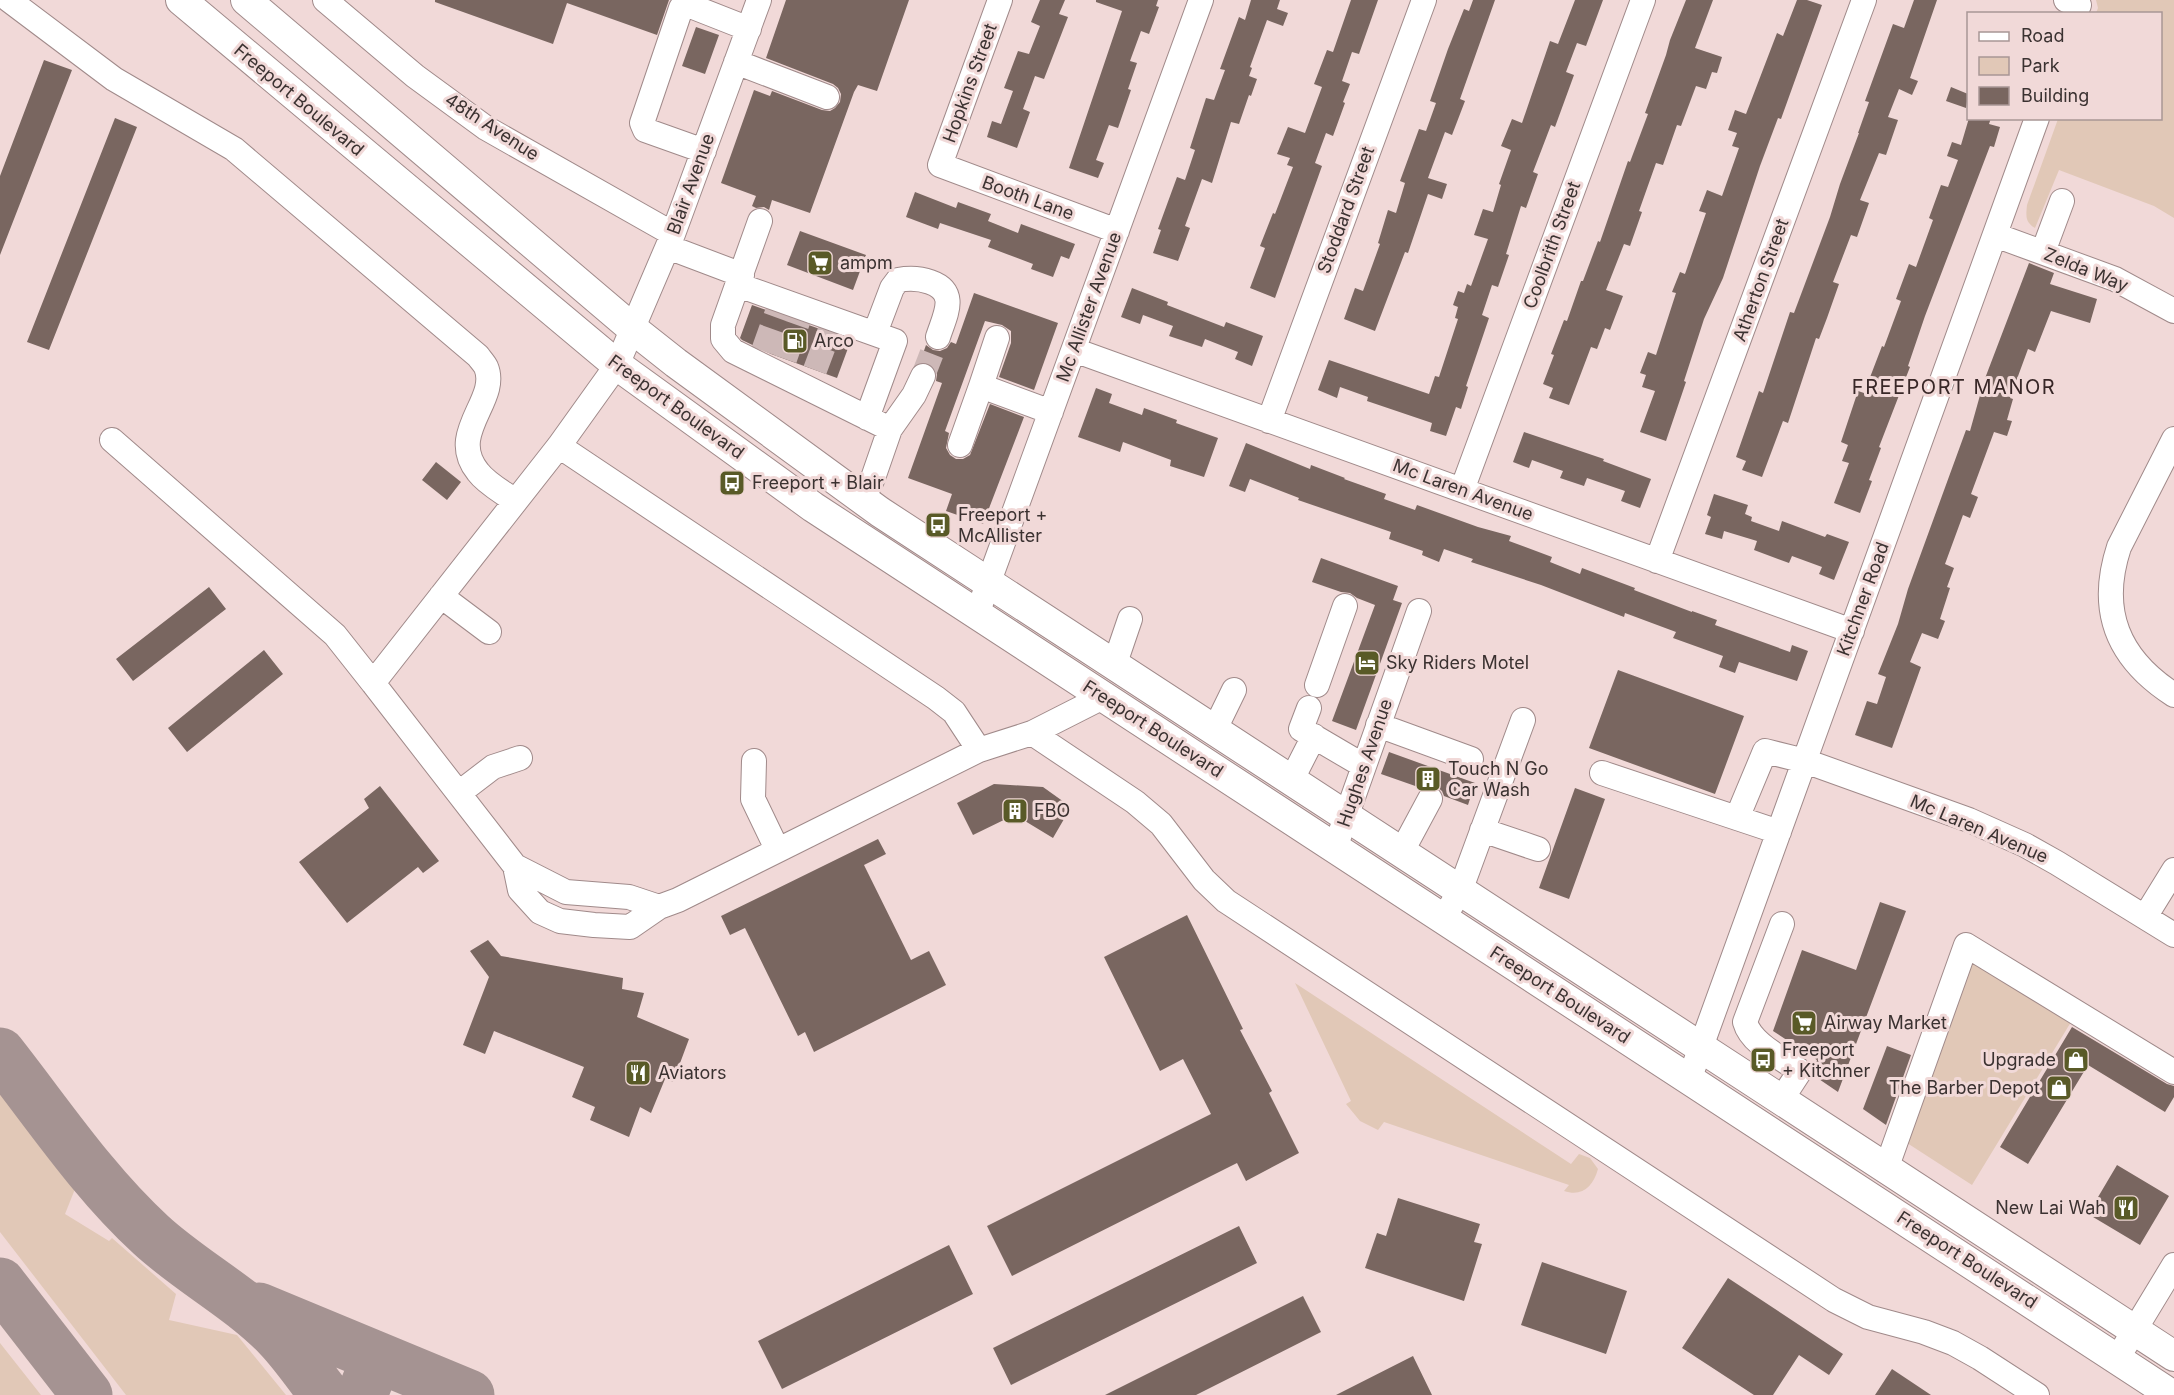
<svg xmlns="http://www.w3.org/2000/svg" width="2174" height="1395" font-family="Inter,sans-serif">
<rect width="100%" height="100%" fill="#f1d9d8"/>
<path fill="#e1c8b7" d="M2096,0H2174V218L2154,206L2059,170L2035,228C2025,222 2026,216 2027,205L2058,119L2160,118V14L2096,13L2098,8Z
M1969,949L2074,1017L1972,1185L1904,1141Z
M1295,983L1571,1164L1579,1154L1590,1158L1598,1169C1593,1187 1582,1197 1564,1191L1569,1185L1384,1122L1378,1130L1360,1121L1346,1104L1351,1101Z
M0,1091L75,1189L65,1214L109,1241L112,1238L176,1294L169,1320L237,1335L286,1395H126L0,1232Z
M0,1342V1343L41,1395H0Z"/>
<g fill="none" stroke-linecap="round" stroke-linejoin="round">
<path stroke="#a59392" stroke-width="51" d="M0,1053C48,1114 93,1182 151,1235C190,1271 245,1300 280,1338C296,1355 310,1376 325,1395
M0,1283L87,1395
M259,1308L469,1395
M362,1395L377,1357"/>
</g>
<path fill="#796660" d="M435,0H669L657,35L567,3L553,44L435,2Z
M786,0H909L877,91L858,85L854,92L810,213L772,200L769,210L764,207L756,208L752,206L756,196L721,183L754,90L770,96L772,91L822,110L830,111L835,108L840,102L841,94L838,88L833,84L766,58Z
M1040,0H1065L1059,14L1068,17L1044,79L1035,76L1023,109L1030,112L1017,148L987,137L992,121L1001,124L1013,91L1004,88L1018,51L1029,54L1040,26L1031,22Z
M1096,0H1158L1156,6L1159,7L1149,34L1141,31L1130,61L1137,63L1128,89L1131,90L1118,128L1109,125L1096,160L1104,163L1098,178L1069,168L1122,11L1096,2Z
M1251,0H1280L1277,9L1288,13L1283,26L1267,20L1250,67L1252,68L1249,76L1257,79L1251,96L1249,95L1239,124L1231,122L1212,183L1202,179L1185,226L1190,228L1178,261L1153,253L1161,230L1158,229L1177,177L1185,180L1195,150L1190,148L1206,98L1214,100L1225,70L1220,69L1239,17L1245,20Z
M1351,0H1378L1359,54L1352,52L1342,81L1350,84L1343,102L1345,103L1333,136L1326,133L1315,163L1322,166L1275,298L1250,288L1265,248L1260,246L1273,213L1275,214L1293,167L1287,165L1290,158L1277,154L1288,127L1305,133L1322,87L1314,84L1327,50L1333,52Z
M1473,0H1495L1460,99L1465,101L1452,135L1445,132L1428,178L1447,184L1442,199L1428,194L1408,253L1405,252L1375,331L1344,319L1355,288L1363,291L1380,244L1378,243L1388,210L1396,213L1405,183L1400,181L1419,129L1426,131L1436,103L1430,101L1448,49L1464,9L1469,11Z
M1575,0H1603L1586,46L1577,43L1566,72L1574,75L1555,127L1551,125L1533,172L1538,174L1526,208L1521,206L1506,254L1509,255L1498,287L1492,285L1482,315L1489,318L1466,386L1468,387L1461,409L1456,407L1446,436L1430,431L1432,423L1367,401L1368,397L1340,387L1337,398L1318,390L1329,360L1429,394L1435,376L1439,377L1458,319L1455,318L1458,307L1453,305L1458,291L1464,293L1467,284L1471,286L1488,239L1474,235L1483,209L1493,212L1501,185L1499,184L1511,150L1501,146L1512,119L1522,123L1550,41L1558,44Z
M1686,0H1713L1695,48L1722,57L1717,73L1712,72L1706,89L1696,86L1681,126L1677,125L1663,165L1656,163L1639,211L1642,212L1630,246L1624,244L1606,290L1623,296L1610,330L1605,328L1597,349L1591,347L1569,405L1549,398L1553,388L1543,384L1554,355L1551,354L1564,320L1567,321L1581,281H1583L1598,241L1600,242L1628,161L1630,162L1648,114L1645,113L1666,55L1670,40Z
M1797,0H1807L1822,5L1781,119L1778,118L1760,166L1723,278L1704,319L1684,381L1686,382L1666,441L1640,432L1655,391L1642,387L1646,375L1640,373L1648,352L1656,355L1676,293L1672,292L1680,272L1685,274L1706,213L1699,211L1707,190L1722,196L1739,148L1732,146L1737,133L1728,130L1735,110L1746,114L1777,33L1783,36Z
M1914,0H1937L1910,78L1918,81L1912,95L1899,89L1888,117L1898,120L1886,155L1879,153L1860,200L1869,203L1857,237L1851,235L1833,282L1839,284L1827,318L1819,339L1816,338L1788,423L1783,421L1762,477L1742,470L1746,461L1736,457L1759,391L1763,393L1790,312L1794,313L1830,217L1840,184L1859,133H1858L1869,102L1865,101L1893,24L1904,28Z
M696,27L719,35L705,74L682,66Z
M44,60L72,70L0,255V176Z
M1951,87L1968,94L1966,108L1946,101Z
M115,118L137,127L49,350L27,342Z
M1969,118H1991L1989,124L2000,127L1994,147L1990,146L1925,316L1908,366L1910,367L1879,447L1881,448L1869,480L1872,481L1860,513L1834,503L1849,463L1842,461L1848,445L1841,442L1858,391L1864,393L1882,346L1884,347L1901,301L1896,299L1909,264L1916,267L1933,220L1929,218L1941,185L1948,187L1958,160L1947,156L1952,142L1961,145Z
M915,192L956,208L958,202L991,214L988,221L1018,233L1021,224L1075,244L1069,259L1061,256L1053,277L1031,269L1033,264L988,247L991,240L940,223L938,229L906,217Z
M800,231L866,255L853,290L787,265Z
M2029,263L2054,273L2050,284L2097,299L2090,323L2051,311L2035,352L2028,349L2010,398L2013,399L2007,420L2012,421L2007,436L1994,432L1971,494L1978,497L1970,518L1963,515L1945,564L1954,568L1947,587L1950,588L1940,619L1945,621L1938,639L1922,633L1910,662L1921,667L1892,748L1855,735L1867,701L1877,704L1886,677L1878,674L1898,624L1908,589L1966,430L1970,431L1984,381Z
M1132,288L1168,302L1167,305L1224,327L1226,322L1263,336L1252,366L1235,359L1238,352L1205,339L1202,347L1169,336L1173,326L1143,315L1140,324L1121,317Z
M974,293L1058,323L1034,390L999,377L1011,343V331L1002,325L985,321L945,431L949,433L946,448L950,455L956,459H963L970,455L990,404L1024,417L983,524L946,511L952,494L908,478L942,383L936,381L937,374L934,367L929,363L920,362L926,345L933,350L940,351L947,348L951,342L956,344Z
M752,305L851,340L837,378L771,354L742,340L740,338Z
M1096,388L1112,394L1109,403L1142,415L1144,408L1177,420L1176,423L1218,438L1204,477L1170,466L1171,460L1123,442L1120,452L1078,437Z
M1524,432L1604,459L1603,461L1651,479L1640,508L1621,501L1625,491L1587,478L1584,486L1560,478L1563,471L1532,460L1529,468L1513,462Z
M1246,443L1310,469L1311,465L1345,478L1344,479L1386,494L1384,499L1415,510L1417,505L1478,527L1511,536L1509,541L1552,557L1550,562L1580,574L1582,568L1635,588L1634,590L1692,612V611L1717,620L1715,625L1757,640L1790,652L1792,645L1808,651L1797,681L1739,662L1735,673L1719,667L1723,656L1673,638L1676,632L1625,613L1624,617L1541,585L1471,562L1473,559L1444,549L1439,562L1422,555L1423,551L1389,539L1391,532L1298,500L1299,498L1250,479L1245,492L1229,486Z
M436,462L461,482L447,500L422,480Z
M1714,494L1748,505L1745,514L1752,517L1751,521L1779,531L1782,521L1825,537L1827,534L1849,542L1834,580L1819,574L1822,567L1792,556L1789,563L1754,550L1757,541L1724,531L1722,539L1705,534L1711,517L1707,515Z
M1321,558L1398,586L1393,600L1402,603L1356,730L1332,721L1375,605L1357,598L1350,593L1341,592L1312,582Z
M209,587L226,609L133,681L116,659Z
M264,650L283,674L187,752L168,728Z
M1618,670L1744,716L1715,794L1589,748Z
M1389,752L1475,783L1468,805L1444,796L1442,791L1436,786L1429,785L1421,788L1381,774Z
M994,784L1043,787L1071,807L1053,838L1020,818L1012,816L973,835L957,803Z
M380,786L439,861L423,873L418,867L347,923L299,862L369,808L364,799Z
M1575,788L1605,799L1569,899L1539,888Z
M878,839L886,854L864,865L911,960L929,951L946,985L814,1052L805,1032L798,1036L745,928L730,935L721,916Z
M1880,902L1906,911L1838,1092L1813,1075L1817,1060L1773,1031L1802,950L1856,970Z
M1187,915L1243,1029L1240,1030L1272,1091L1269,1093L1299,1153L1246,1181L1237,1163L1012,1276L987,1226L1211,1114L1183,1059L1160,1071L1104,957Z
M488,940L501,956L623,978L622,989L644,993L637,1017L689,1039L673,1082L665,1079L651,1113L640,1107L629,1137L590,1120L595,1107L572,1097L584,1067L494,1031L485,1054L463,1045L489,977L470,951Z
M2072,1027L2167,1084L2174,1086V1097L2165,1112L2088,1065L2028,1164L2000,1147Z
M1887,1046L1911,1055L1886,1125L1863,1109Z
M2117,1165L2169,1196L2140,1245L2088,1214Z
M1398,1198L1480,1224L1474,1242L1482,1244L1464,1301L1365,1268L1377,1233L1386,1236Z
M1239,1226L1257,1263L1011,1385L993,1348Z
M949,1245L973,1294L782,1389L758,1341Z
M1542,1262L1627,1291L1606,1354L1521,1325Z
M1728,1278L1843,1354L1829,1375L1799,1355L1773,1395H1754L1682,1348Z
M1303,1296L1321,1332L1196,1395H1105Z
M1413,1356L1432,1395H1336Z
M1892,1369L1931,1395H1875Z"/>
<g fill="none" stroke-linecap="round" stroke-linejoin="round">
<path stroke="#cdb8b7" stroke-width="24" stroke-dasharray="24 12" stroke-linecap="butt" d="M763,351L777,312
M785,359L799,319
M815,370L830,330
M923,376L938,337"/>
<g stroke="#a08a8a" stroke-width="26">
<path id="minor" d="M9,0L114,79L234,149L478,356C480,359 484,363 486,367C500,400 446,433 478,472C487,484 503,492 515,501
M325,0L415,76L486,128L673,234
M759,0L673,234L617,365L559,446L373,683L515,866L520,890L540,912L560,921L594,925L630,927L659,907L678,900L979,750L1032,733L1103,697
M1000,0L940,165L1117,231
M2066,0L2079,5L2075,14
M736,62L827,97
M704,151L645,130L642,123L681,8L688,5L749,29
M760,221L723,325V339L733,351L890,429L873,478L863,499
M1995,235L2115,279L2174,311
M668,247L742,275
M2043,252L2062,201
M738,285L895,341L867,418
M875,333L892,288L898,280C909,278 919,278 930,282C959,292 945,315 938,337
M997,338L981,386L1051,412
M1074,350L1852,631
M1269,421L1424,0
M890,429L914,395L923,376
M2174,439L2119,547C2098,611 2118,659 2174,695
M112,440L335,635L373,683
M960,445L981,386
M559,446L936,698L954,712L979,750
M1462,490L1643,0
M1657,561L1864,0
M441,596L489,632
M977,614L1201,0
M1114,666L1130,619
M1317,685L1345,606
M1309,708L1301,729L1364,766
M1378,725L1471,759
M1214,731L1234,690
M1032,733L1135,802L1161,824L1204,880L1226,901L1834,1300L1868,1317L1924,1332L1953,1343L1980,1358L2037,1395
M754,761L753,799L777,849
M1602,773L1779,832
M1291,781L1314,736
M459,793L493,767L520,758
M1737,818L1765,751L1805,761L1969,820L2025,845L2057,863L2174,935
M1482,830L1538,849
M1335,848L1419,611
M1401,853L1430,799
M515,866L566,892L629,897L659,907
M2145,917L2174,870
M1443,919L1460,891L1523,720
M1689,1080L2037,118
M1781,1100L1800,1071C1782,1058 1751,1044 1745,1022L1782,924
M1886,1169L1966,945L2174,1072
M2117,1359L2174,1265"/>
</g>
<g stroke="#a08a8a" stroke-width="32">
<path id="major" d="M181,0L617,365L813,507L2172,1395
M246,0L633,329L676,363L880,512L2174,1356"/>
</g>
<use href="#minor" stroke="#fff" stroke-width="24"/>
<use href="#major" stroke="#fff" stroke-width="30"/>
</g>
<defs>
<g id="supermarket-square" transform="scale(1.35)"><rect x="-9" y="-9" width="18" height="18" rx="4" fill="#595a27" stroke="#f1d9d8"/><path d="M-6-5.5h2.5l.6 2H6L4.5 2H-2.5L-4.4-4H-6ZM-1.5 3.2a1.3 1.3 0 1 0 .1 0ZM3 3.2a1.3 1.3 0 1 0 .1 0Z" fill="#fff"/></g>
<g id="fuel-square" transform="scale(1.35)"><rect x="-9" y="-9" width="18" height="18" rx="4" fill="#595a27" stroke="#f1d9d8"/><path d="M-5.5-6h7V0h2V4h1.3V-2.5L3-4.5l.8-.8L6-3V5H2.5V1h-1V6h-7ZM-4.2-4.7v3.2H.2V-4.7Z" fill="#fff"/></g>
<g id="bus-square" transform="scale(1.35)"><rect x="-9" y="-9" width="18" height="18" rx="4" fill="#595a27" stroke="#f1d9d8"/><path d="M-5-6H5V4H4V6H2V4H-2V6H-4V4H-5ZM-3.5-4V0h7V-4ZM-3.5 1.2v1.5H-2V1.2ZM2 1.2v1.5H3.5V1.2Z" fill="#fff"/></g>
<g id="hotel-square" transform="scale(1.35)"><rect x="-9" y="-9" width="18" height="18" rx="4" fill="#595a27" stroke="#f1d9d8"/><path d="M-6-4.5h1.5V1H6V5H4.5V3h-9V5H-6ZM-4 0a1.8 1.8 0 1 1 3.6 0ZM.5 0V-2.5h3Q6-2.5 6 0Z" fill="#fff"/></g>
<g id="building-square" transform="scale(1.35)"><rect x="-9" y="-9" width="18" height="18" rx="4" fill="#595a27" stroke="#f1d9d8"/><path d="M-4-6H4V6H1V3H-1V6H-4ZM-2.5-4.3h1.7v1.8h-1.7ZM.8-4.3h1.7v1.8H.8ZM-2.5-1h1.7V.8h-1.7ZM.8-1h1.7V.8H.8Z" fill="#fff"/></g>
<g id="shop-square" transform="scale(1.35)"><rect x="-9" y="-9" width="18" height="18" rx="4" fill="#595a27" stroke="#f1d9d8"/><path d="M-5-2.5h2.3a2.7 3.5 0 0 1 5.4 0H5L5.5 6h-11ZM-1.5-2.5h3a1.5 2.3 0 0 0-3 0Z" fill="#fff"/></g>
<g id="restaurant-square" transform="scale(1.35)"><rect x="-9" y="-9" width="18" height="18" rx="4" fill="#595a27" stroke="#f1d9d8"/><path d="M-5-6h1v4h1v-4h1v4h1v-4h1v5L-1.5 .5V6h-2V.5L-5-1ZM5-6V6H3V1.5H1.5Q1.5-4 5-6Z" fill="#fff"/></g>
</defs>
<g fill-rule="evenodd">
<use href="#supermarket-square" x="820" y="263"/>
<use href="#fuel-square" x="795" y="341"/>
<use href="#bus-square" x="732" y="483"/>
<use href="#bus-square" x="938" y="525"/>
<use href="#hotel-square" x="1367" y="663"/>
<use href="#building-square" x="1428" y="779"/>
<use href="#building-square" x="1015" y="811"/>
<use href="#supermarket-square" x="1804" y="1023"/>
<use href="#bus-square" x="1763" y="1060"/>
<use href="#shop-square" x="2076" y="1060"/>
<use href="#restaurant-square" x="638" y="1073"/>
<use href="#shop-square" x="2059" y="1088"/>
<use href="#restaurant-square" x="2126" y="1208"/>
</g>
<g text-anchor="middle" stroke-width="6" stroke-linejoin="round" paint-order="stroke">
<g font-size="18" fill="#3b3231" stroke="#f1d9d8">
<text transform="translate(970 83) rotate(-70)" y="6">Hopkins Street</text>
<text transform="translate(299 100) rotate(40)" y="6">Freeport Boulevard</text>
<text transform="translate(492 127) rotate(33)" y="6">48th Avenue</text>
<text transform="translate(691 184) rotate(-70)" y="6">Blair Avenue</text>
<text transform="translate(1028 198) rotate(20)" y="6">Booth Lane</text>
<text transform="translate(1346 210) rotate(-70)" y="6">Stoddard Street</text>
<text transform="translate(1552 245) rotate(-70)" y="6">Coolbrith Street</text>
<text transform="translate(2086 270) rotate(22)" y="6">Zelda Way</text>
<text transform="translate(1761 280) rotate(-70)" y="6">Atherton Street</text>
<text transform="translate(1089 307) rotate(-70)" y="6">Mc Allister Avenue</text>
<text transform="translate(676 407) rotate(36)" y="6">Freeport Boulevard</text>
<text transform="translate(1463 490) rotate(20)" y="6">Mc Laren Avenue</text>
<text transform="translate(1863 599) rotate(-70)" y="6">Kitchner Road</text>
<text transform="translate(1153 729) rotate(33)" y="6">Freeport Boulevard</text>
<text transform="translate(1365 763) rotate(-71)" y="6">Hughes Avenue</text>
<text transform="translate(1979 829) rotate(23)" y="6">Mc Laren Avenue</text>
<text transform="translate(1560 995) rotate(33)" y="6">Freeport Boulevard</text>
<text transform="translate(1967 1260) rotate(33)" y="6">Freeport Boulevard</text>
</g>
<g font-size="18" fill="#3b3231" stroke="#f1d9d8" text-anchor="start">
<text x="840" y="269">ampm</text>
<text x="814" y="347">Arco</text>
<text x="752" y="489">Freeport + Blair</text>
<text x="958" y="521">Freeport +<tspan x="958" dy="21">McAllister</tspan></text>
<text x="1386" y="669">Sky Riders Motel</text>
<text x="1448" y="775">Touch N Go<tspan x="1448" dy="21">Car Wash</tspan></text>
<text x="1034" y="817">FBO</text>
<text x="1824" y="1029">Airway Market</text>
<text x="1782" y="1056">Freeport<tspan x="1782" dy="21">+ Kitchner</tspan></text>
<text x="2056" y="1066" text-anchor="end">Upgrade</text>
<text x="658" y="1079">Aviators</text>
<text x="2040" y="1094" text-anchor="end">The Barber Depot</text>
<text x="2106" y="1214" text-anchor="end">New Lai Wah</text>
</g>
<g font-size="20" letter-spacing="1.5" fill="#382727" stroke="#f1d9d8">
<text x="1954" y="394">FREEPORT MANOR</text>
</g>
</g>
<rect x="1967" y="12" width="195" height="108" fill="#f1d9d8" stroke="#a89695" stroke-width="1.5"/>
<rect x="1979" y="32" width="30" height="9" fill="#ffffff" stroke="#a89695" stroke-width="1.5"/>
<text x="2021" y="42" font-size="18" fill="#3b3231">Road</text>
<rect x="1979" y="57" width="30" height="18" fill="#e1c8b7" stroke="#a89695" stroke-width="1.5"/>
<text x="2021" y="72" font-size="18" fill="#3b3231">Park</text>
<rect x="1979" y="87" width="30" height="18" fill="#796660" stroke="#a89695" stroke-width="1.5"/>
<text x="2021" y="102" font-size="18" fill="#3b3231">Building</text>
</svg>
